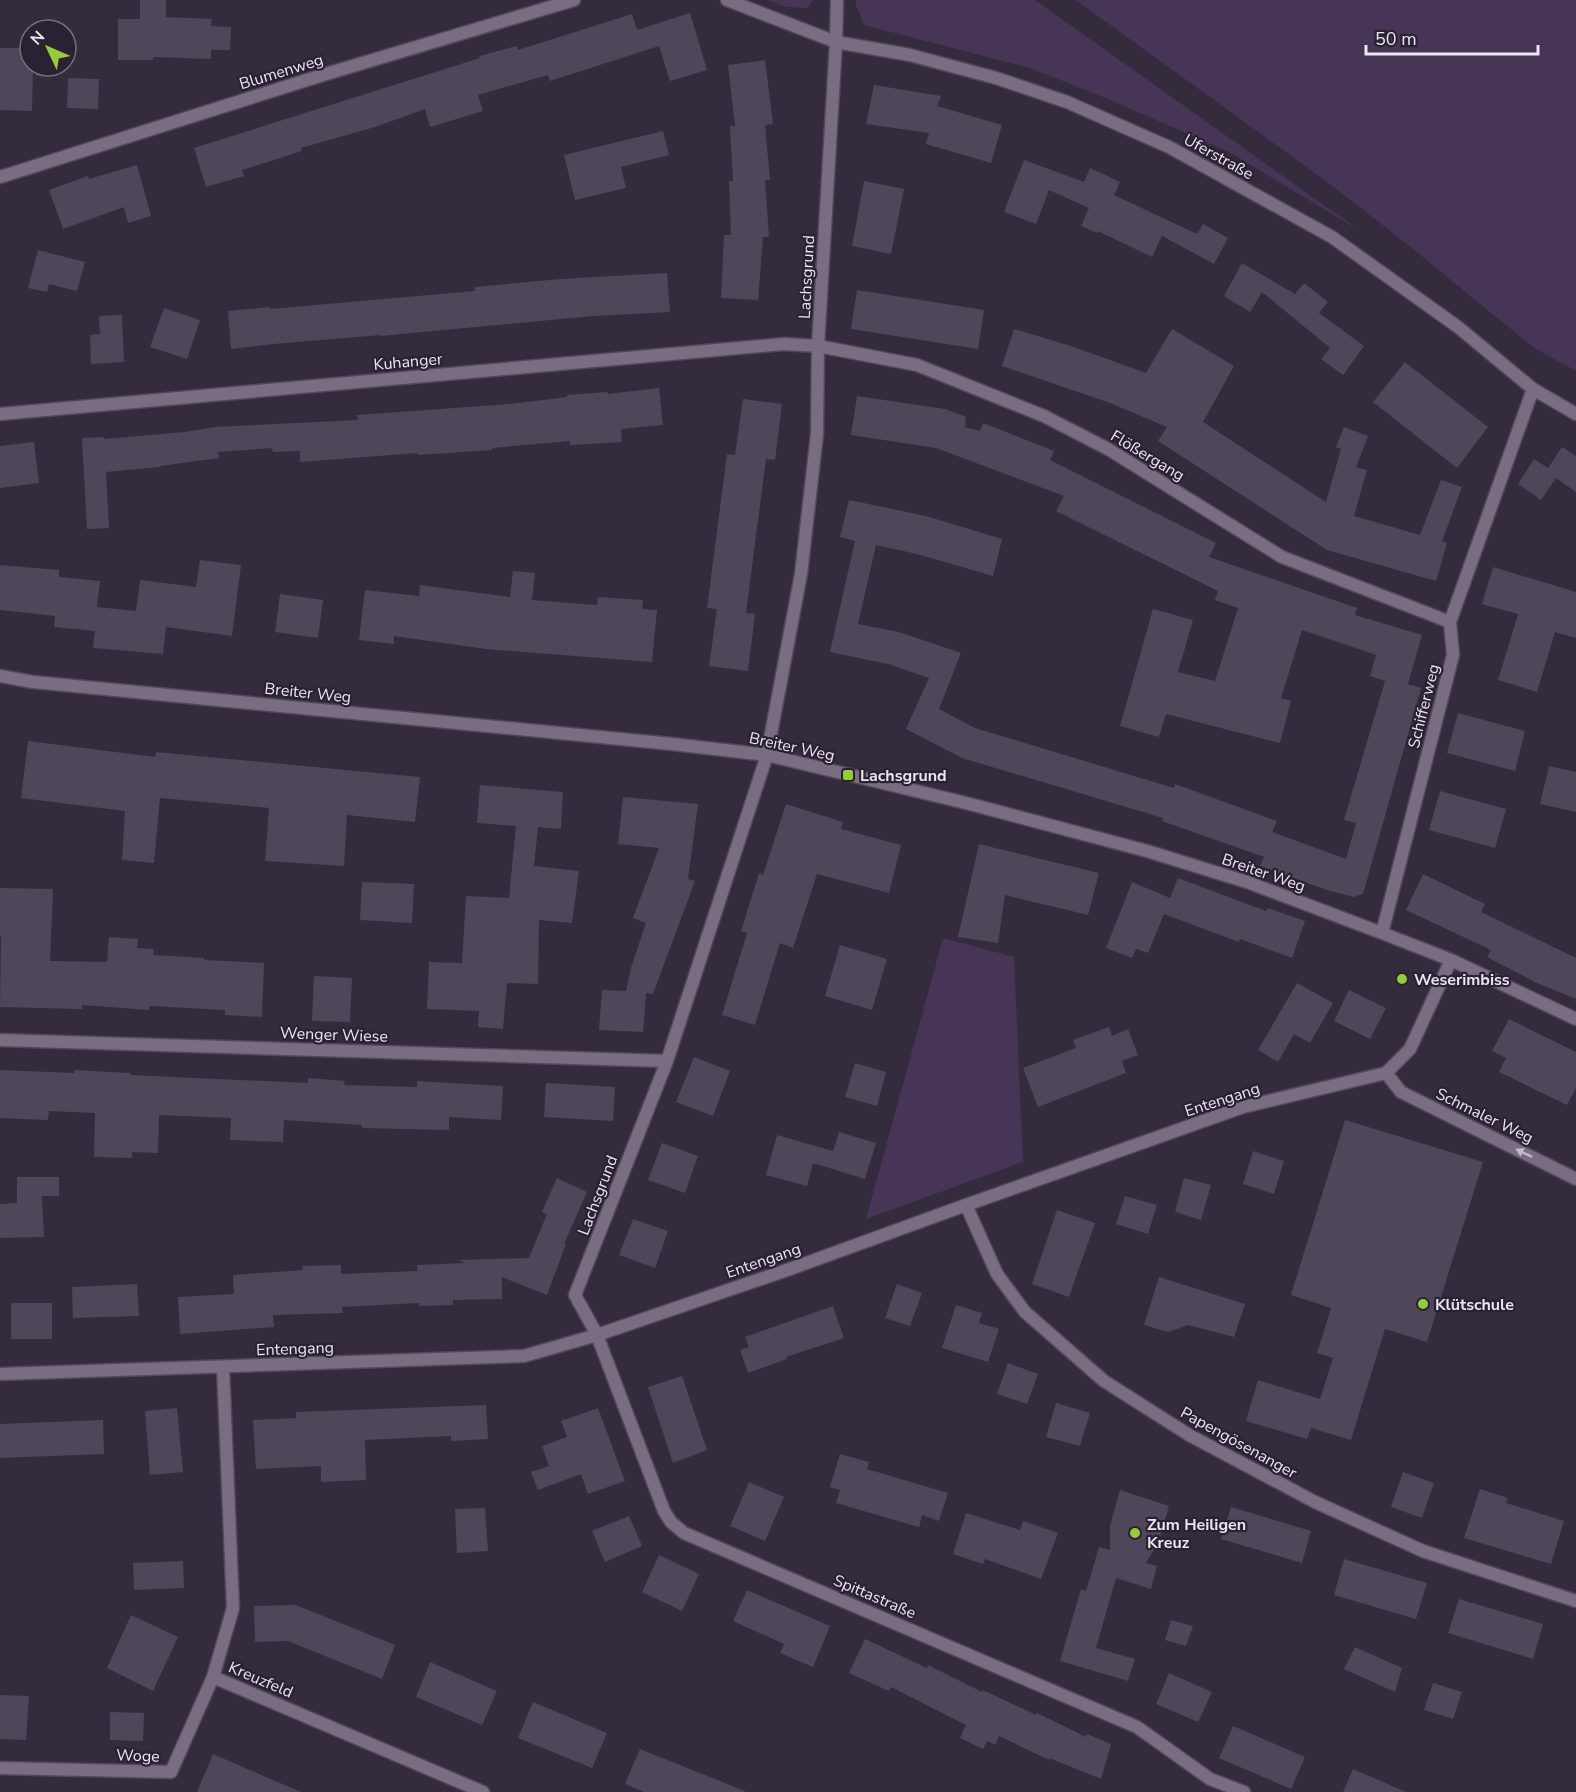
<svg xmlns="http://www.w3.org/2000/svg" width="1576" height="1792" font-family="'Nunito Sans',sans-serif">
<rect width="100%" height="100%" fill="#342b3d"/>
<path fill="#463557" d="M768,0H813L808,8L786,7Z
M856,0H1035L1362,232L1229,152L1108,99L1030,68L864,25L856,5Z
M1076,0H1576V371L1534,348L1408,245L1334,187Z
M943,938L1014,957L1023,1162L866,1219Z"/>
<path fill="#504659" d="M140,0H166V17L212,19L211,26L231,27L230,50H211V59L153,57V60H118V19H140Z
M690,13L707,70L670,81L659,46L550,81L548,75L478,95L483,111L430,127L425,109L375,127L301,148L302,151L242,170L244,176L206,187L194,148L480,58L479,56L517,46L518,50L632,14L637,30Z
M0,48H30V66H33L32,111L0,110Z
M765,60L773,124L765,125L770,180H765L769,237H763L758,300L721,298L724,235H731L729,181H733L730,126H735L728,65Z
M68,78L99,79L98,109L67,108Z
M874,85L941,96L937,106L1002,125L991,163L926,144L929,133L866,124Z
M663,131L669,155L621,167L626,188L575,200L564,155Z
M1024,160L1084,182L1090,168L1120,182L1114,195L1197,234L1203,224L1228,238L1214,264L1162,236L1152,257L1098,231L1097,233L1081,226L1089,208L1049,190L1036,224L1004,212Z
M137,165L151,216L128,223L124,207L63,229L49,190L88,176L89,179Z
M864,181L904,189L891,254L852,246Z
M38,250L85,262L77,291L49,284L47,292L28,288Z
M1242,263L1295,294L1304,283L1328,302L1319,313L1364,346L1343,375L1321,359L1330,348L1262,292L1250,312L1224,296Z
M667,273L670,312L593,316L381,336V335L274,344L231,349L228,311L270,307V309L475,291L474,287L561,279Z
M857,290L984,310L978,349L851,329Z
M164,308L200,320L187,359L150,347Z
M122,315L124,362L91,364L90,335L100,334L99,316Z
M1014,329L1071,346L1146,373L1172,329L1234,366L1203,422L1326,502L1341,449L1336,447L1344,427L1368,436L1356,467L1367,470L1354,516L1420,535L1441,480L1462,487L1442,541L1447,543L1436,581L1327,550L1158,441L1167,427L1110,403L1002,366Z
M1405,362L1488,427L1457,468L1373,402Z
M659,388L663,425L621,429L622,442L570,445V441L492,448V450L418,455L417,453L300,462V451L273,452L272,448L218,452L219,458L160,466V467L106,472L109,528L87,529L82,438L104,437V439L185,432L215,427L358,420L357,415L510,404L567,397V395L607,392L608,394Z
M857,396L945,409L966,417L965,427L980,431L983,423L1054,451L1050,460L1216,543L1209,557L1357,608L1355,615L1422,635L1408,684L1421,688L1363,894L1353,897L1327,890L1260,866L1264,857L1162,821L1163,818L962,758L906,729L929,678L888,664L830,652L855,541L840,537L849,500L926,516L1002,539L993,576L917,554L876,545L858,624L899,632L961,653L939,709L975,728L1174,788L1175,784L1277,821L1272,832L1346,859L1356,823L1344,820L1385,681L1370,676L1376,655L1302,630L1281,698L1291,701L1280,743L1166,714L1159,737L1120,726L1153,609L1193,620L1178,672L1215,681L1238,608L1215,600L1218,591L1056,511L1064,496L936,448L851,435Z
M743,399L782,404L775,460L766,459L746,613L755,614L748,671L709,666L717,609L707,608L727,454L735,455Z
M34,442L39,483L0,488V446Z
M1562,447L1576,456V492L1556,478L1541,500L1518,484L1534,459L1548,468Z
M200,560L241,565L232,636L166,627L163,654L93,648L95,631L54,627L55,616L0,610V565L59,570V577L100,581L97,607L136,611L140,580L196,587Z
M1493,567L1576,592V638L1555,632L1537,692L1498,680L1518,614L1482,604Z
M513,571L535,573L532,600L597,605L598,597L643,600L642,609L657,610L652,662L486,649L394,636V644L359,640L365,590L419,596L420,585L510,597Z
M280,594L323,600L318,638L275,632Z
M1458,713L1525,731L1515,771L1447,753Z
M28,741L155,757L156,752L420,777L415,822L347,815L344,866L265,861L269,808L160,798L154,863L122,860L125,811L21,798Z
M1549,766L1576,772V812L1540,804Z
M480,785L563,792L561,829L538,827L534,866L579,871L572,923L539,920L538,984L507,983L503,1029L478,1027L479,1011L427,1009L429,962L462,963L466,896L509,898L516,826L477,823Z
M1440,791L1506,809L1495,848L1429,830Z
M623,797L698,804L688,879L695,881L653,994L646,993L643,1032L599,1030L602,990L626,991L631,968L646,923L633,918L659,848L618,844Z
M786,804L843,822L841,829L901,845L889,893L817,874L793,948L780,943L755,1025L722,1015L747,933L741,931L759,873L763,875Z
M979,844L1099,873L1088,915L1005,895L998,943L958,937Z
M1423,874L1485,904L1481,912L1576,958V999L1537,983L1487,957L1491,950L1406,910Z
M1178,878L1266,911L1268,908L1305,921L1292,958L1240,939L1239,942L1164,914L1148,953L1136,949L1132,958L1106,948L1132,882L1170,898Z
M362,882L414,884L412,923L360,920Z
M0,888L53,889L50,961L107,962L109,937L138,939L137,948L154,949L153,955L204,958V960L264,963L262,1017L225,1015V1010L150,1006L149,1010L82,1005V1009L0,1007L1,936H0Z
M840,945L887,959L872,1010L825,996Z
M314,976L352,978L350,1022L312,1021Z
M1297,983L1333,1003L1310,1043L1294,1034L1278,1062L1258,1050Z
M1349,990L1386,1008L1370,1039L1334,1021Z
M1509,1019L1576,1052V1088L1567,1105L1499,1072L1506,1058L1492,1051Z
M1109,1027L1112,1036L1128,1029L1138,1055L1122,1061L1126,1073L1038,1107L1023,1068L1076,1048L1073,1040Z
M694,1057L730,1071L713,1116L676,1102Z
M855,1063L886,1072L877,1106L845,1097Z
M0,1070L74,1073V1070L130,1073V1075L308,1083V1078L345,1081L344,1085L417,1087V1081L503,1086L501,1120L449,1117V1130L362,1128V1125L284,1120L283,1142L230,1140L231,1118L159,1115L158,1153L132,1152V1158L94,1157L95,1113L49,1111L48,1120L0,1118Z
M546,1083L615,1087L613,1121L544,1117Z
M1345,1120L1483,1162L1427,1342L1385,1329L1351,1440L1311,1428L1307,1439L1246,1421L1258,1380L1320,1399L1333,1358L1317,1353L1331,1308L1291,1295Z
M839,1132L876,1143L865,1179L813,1163L807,1186L766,1175L777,1135L833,1151Z
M662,1143L698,1156L685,1193L648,1180Z
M1253,1151L1284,1161L1274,1194L1243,1184Z
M17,1177H59V1196H42L44,1237L0,1238V1204L17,1203Z
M557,1178L587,1192L564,1244H566L547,1295L502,1277V1299L453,1300V1305L419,1306V1303L342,1307L343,1313L273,1315L274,1327L180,1334L178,1297L234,1294L233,1275L303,1270L302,1266L341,1265V1274L417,1271V1265L465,1263L459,1260L529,1258L547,1214L542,1212Z
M1184,1178L1211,1185L1201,1220L1175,1212Z
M1125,1196L1157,1205L1148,1234L1116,1224Z
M1057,1210L1095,1223L1069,1297L1032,1284Z
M633,1219L668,1231L655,1268L619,1255Z
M1159,1277L1245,1304L1234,1337L1188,1325L1168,1332L1144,1325Z
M137,1284L139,1316L73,1318L72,1287Z
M897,1284L922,1293L910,1326L885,1318Z
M11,1303H52V1339H11Z
M956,1305L982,1313L979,1323L999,1329L988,1362L942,1348Z
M833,1306L844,1338L786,1357L787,1359L748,1373L740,1350L749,1347L745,1337Z
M1008,1363L1038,1374L1027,1404L997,1394Z
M682,1376L707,1450L673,1463L648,1387Z
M1056,1403L1090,1413L1080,1446L1046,1437Z
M486,1405L488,1439L451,1441V1436L365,1440L366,1480L321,1482V1466L256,1469L253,1420L296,1418V1412Z
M177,1408L183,1472L150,1475L145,1411Z
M598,1408L625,1481L588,1494L581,1474L538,1490L531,1472L549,1466L542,1446L567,1437L561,1421Z
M103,1420L104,1454L0,1458V1424Z
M840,1454L869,1462L867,1469L948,1493L939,1521L922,1515L919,1527L836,1503L840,1490L830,1487Z
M1403,1472L1434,1483L1422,1518L1391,1507Z
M749,1482L784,1497L765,1541L730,1526Z
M1480,1489L1508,1498L1506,1503L1564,1521L1551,1564L1464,1538Z
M1120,1490L1169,1506L1159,1541L1146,1563L1157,1566L1151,1589L1116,1578L1096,1648L1135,1659L1128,1681L1060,1661L1081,1589L1086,1591L1099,1547L1110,1550V1526Z
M1231,1507L1311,1531L1302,1563L1221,1539Z
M485,1508L488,1551L457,1553L455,1509Z
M966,1513L1020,1530L1023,1521L1058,1533L1041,1579L985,1559L983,1564L953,1554Z
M629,1516L642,1546L605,1562L592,1531Z
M659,1555L699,1574L682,1611L642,1592Z
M1344,1559L1427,1583L1416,1619L1334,1595Z
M183,1561L184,1588L134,1590L133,1563Z
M747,1590L830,1626L813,1667L780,1653L784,1644L733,1621Z
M1459,1599L1543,1624L1533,1659L1448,1633Z
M296,1605L395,1645L382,1679L288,1641L255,1642L254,1606Z
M131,1615L178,1637L153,1691L107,1668Z
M1171,1620L1193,1626L1186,1646L1165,1640Z
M865,1639L927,1668L928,1665L982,1692L983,1690L1036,1715L1037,1713L1086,1737L1087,1734L1111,1744L1101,1779L1049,1758V1760L999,1736L995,1745L987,1741L983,1749L960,1738L966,1725L891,1687L889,1691L849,1673Z
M1355,1647L1402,1668L1395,1692L1344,1669Z
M430,1662L497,1691L482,1725L416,1697Z
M1169,1673L1212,1692L1198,1722L1156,1704Z
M1433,1683L1462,1692L1453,1719L1424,1710Z
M0,1695L29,1696L26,1740L0,1739Z
M533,1702L607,1733L592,1768L518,1738Z
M110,1712L144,1713L143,1741L110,1740Z
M1233,1726L1305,1757L1291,1789L1219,1758Z
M640,1749L745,1791V1792H644L625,1784Z
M213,1754L245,1768L301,1792H197Z
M1353,1769L1406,1792H1343Z"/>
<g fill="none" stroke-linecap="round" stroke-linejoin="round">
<g stroke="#51495a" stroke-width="15">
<path id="minor" d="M727,0L836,42L910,55L996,78L1067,102L1169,147L1332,237L1458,327L1533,389L1576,414
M837,0L836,42L818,346L817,434L801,574L767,755L667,1061L575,1295L597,1335L664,1511L671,1522L684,1533L1137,1727L1210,1779L1244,1792
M0,177L326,74L574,0
M0,414L784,344L818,346L917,365L1044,416L1108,449L1282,557L1450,622
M0,676L33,682L672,744L767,755L970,804L1147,851L1247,882L1382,933L1451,960L1576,1019
M1382,933L1453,655L1450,622L1533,389
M0,1040L667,1061
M1386,1073L1401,1092L1576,1179
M966,1205L997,1274L1025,1312L1104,1381L1189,1435L1315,1502L1423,1551L1576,1601
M223,1367L233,1608L213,1677L483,1792
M0,1374L524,1356L597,1335L790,1269L966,1205L1243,1107L1386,1073L1410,1049L1451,960
M0,1768L171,1772L213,1677"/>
</g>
<use href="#minor" stroke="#786d83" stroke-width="12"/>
</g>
<defs><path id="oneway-solid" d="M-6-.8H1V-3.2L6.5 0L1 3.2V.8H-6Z" transform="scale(1.5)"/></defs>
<use fill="#c2bbca" href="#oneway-solid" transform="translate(1524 1153) rotate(-154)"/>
<g fill="#97cc38" stroke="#2a2133" stroke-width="2">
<rect x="842" y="769" width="12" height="12" rx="3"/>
<circle cx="1402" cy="979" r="6"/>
<circle cx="1423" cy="1304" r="6"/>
<circle cx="1135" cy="1533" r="6"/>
</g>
<g text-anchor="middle" stroke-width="4.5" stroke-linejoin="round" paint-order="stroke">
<g font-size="16" fill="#eae5f1" stroke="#2a2133">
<text transform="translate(281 71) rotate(-17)" y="6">Blumenweg</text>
<text transform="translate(1219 156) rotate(29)" y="6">Uferstraße</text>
<text transform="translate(806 277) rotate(-87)" y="6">Lachsgrund</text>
<text transform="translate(408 361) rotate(-5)" y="6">Kuhanger</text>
<text transform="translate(1148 455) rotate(31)" y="6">Flößergang</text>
<text transform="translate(308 692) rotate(6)" y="6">Breiter Weg</text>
<text transform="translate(1423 706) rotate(-76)" y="6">Schifferweg</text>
<text transform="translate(792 746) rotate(12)" y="6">Breiter Weg</text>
<text transform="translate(1264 872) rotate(19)" y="6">Breiter Weg</text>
<text transform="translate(334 1034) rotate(2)" y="6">Wenger Wiese</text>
<text transform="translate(1222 1099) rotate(-18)" y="6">Entengang</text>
<text transform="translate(1485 1115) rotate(26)" y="6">Schmaler Weg</text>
<text transform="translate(597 1195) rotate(-69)" y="6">Lachsgrund</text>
<text transform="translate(763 1260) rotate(-19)" y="6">Entengang</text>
<text transform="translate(295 1348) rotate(-2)" y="6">Entengang</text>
<text transform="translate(1239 1442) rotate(29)" y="6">Papengösenanger</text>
<text transform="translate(875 1596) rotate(23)" y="6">Spittastraße</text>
<text transform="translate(261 1679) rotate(23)" y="6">Kreuzfeld</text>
<text transform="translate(138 1755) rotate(2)" y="6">Woge</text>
</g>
<g font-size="16" font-weight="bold" fill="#eae5f1" stroke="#2a2133" text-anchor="start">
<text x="860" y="781">Lachsgrund</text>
<text x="1414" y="985">Weserimbiss</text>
<text x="1435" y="1310">Klütschule</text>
<text x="1147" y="1530">Zum Heiligen<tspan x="1147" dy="18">Kreuz</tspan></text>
</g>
</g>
<g transform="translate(48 48) rotate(314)"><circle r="28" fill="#2a2133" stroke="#776f7f" stroke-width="1.5"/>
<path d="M0-4.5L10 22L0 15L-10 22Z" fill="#97cc38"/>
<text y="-9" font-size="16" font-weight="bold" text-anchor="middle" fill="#eae5f1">N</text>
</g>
<path d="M1366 45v9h172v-9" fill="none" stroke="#eae5f1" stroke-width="3"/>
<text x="1375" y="45" font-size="18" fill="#eae5f1" stroke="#2a2133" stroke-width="4.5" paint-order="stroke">50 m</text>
</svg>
